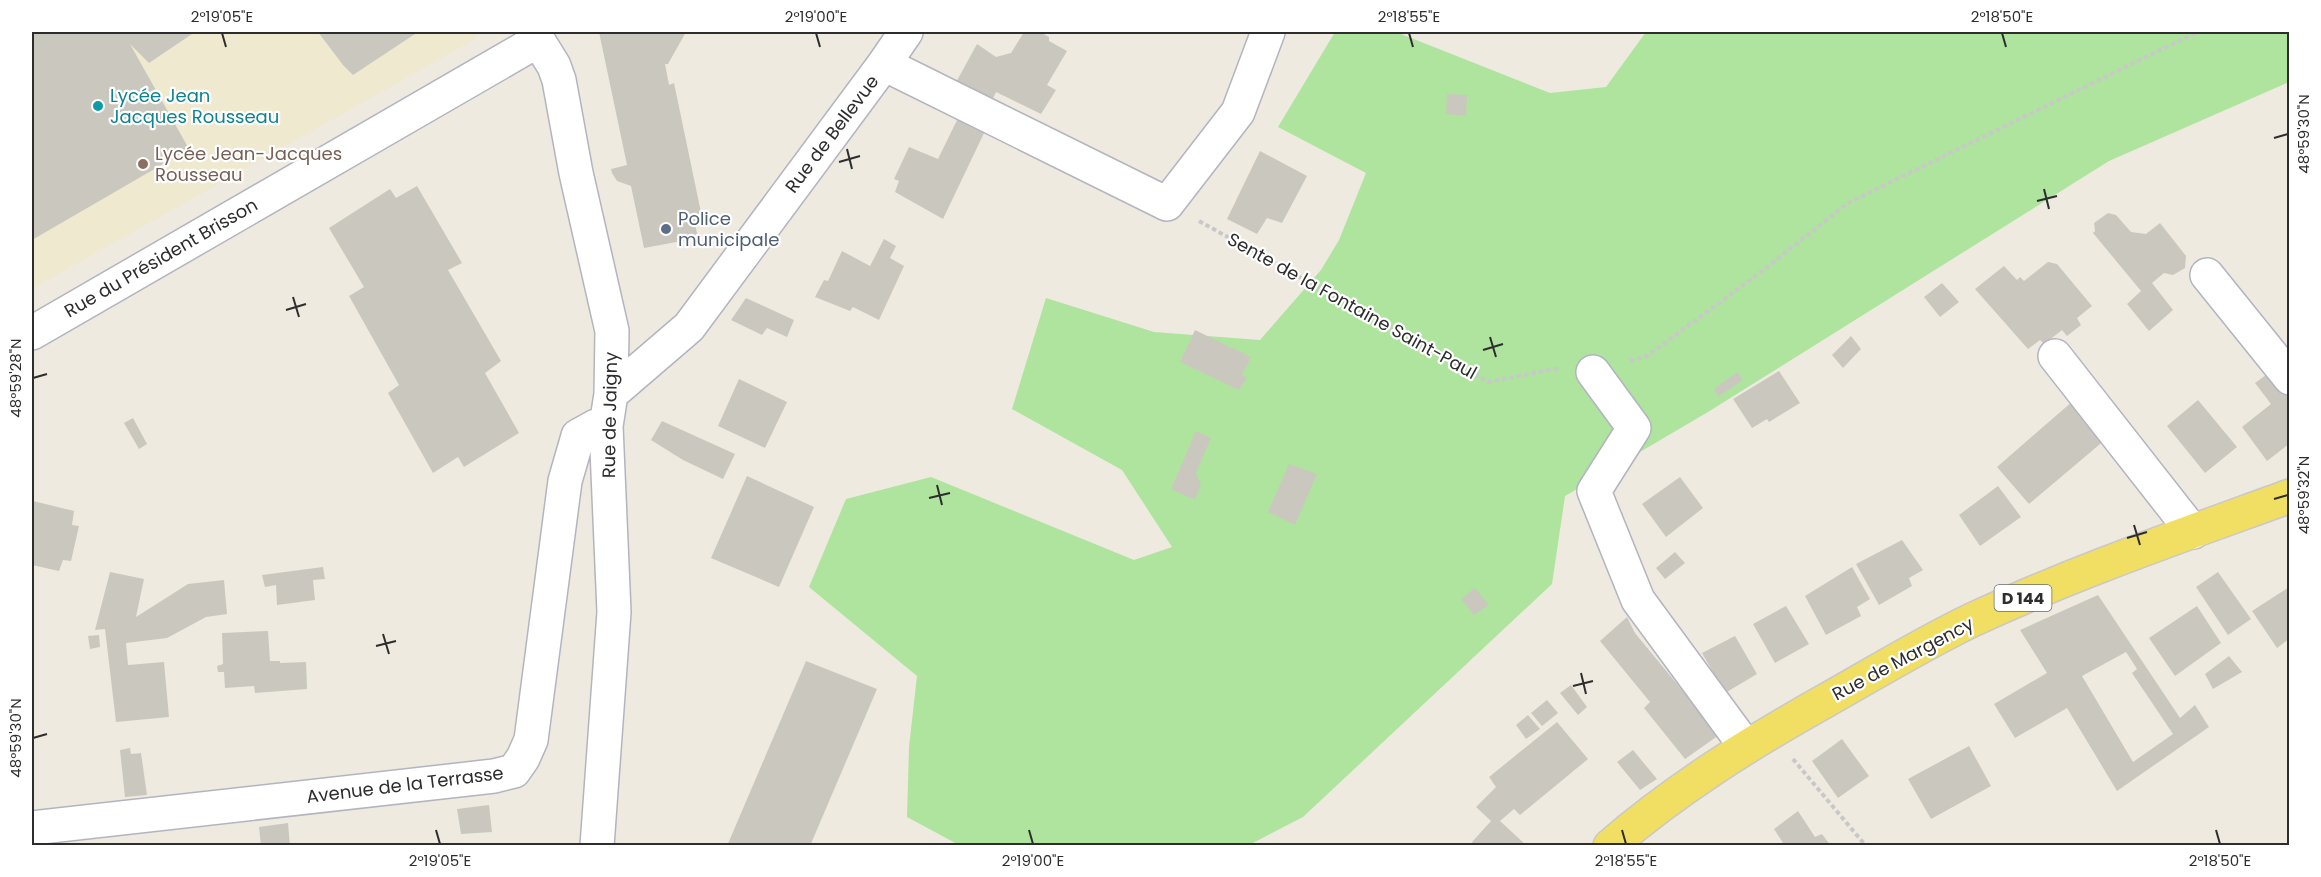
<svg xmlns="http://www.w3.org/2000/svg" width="2321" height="877" font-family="Poppins,sans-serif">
<rect width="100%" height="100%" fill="#eeeae0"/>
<path fill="#efe9d0" d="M32,32H478L477,38L32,289Z"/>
<path fill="#aee49d" d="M1335,32H1396L1550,93L1606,87L1646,32H2289V82L2109,161L1708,412L1565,496L1552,584L1303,817L1249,845H959L907,817L909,747L917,676L809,587L846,499L931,477L1134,560L1172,547L1122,470L1012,409L1046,298L1154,332L1260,340L1321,270L1339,240L1366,173L1278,127Z"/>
<path fill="#cac8be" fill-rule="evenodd" d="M32,32H195L149,63L130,44L189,149L32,240Z
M318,32H418L353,75L343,65Z
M599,32H686L668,64H665L669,85L674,83L703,222L695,224L698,238L644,248L631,186L617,181L612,173L611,169L627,165Z
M1024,32H1040L1049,37V41L1067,51L1047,85L1056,90L1041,114L996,92L990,105L954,86L977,44L996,57L1011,53Z
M1447,94L1467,95L1466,116L1446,114Z
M960,114L986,129L943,219L895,192L899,181L894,179L909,147L938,159Z
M1260,151L1307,176L1282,223L1267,218L1257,234L1227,219Z
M417,186L462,263L448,270L501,361L485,373L519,433L464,467L458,457L433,473L388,393L399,385L349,296L364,287L329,228L390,189L396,198Z
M2108,213L2116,215L2131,232L2146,234L2160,223L2186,256L2185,268L2173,275L2164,273L2152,283L2173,310L2149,331L2127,304L2141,291L2093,233L2095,231L2094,223Z
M884,239L896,246L890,258L904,266L879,320L853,307L850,311L815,297L824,280L828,281L842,251L870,266Z
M2048,262L2057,264L2092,306L2077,318L2081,325L2067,336L2062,330L2044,344L2040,340L2028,349L1975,289L2004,266L2017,280L2020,277L2024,281Z
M1942,283L1959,302L1940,317L1924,297Z
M746,298L794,320L787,337L767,328L762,335L731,320Z
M1195,330L1251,357L1242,375L1247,378L1239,390L1180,362Z
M1851,336L1861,349L1843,368L1832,355Z
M1779,371L1800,403L1769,422L1767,419L1752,428L1733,399Z
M1737,372L1743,380L1718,397L1714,389Z
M2270,372L2289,396V444L2267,461L2242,427L2271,404L2255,383Z
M739,379L787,402L765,448L718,426Z
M2198,400L2237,447L2205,473L2167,426Z
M2073,401L2106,439L2029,504L1997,467Z
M133,418L147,444L139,449L124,423Z
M662,421L735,454L723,479L683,460L651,440Z
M1196,431L1211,438L1196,473L1201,485L1195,500L1171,489Z
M1289,464L1317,474L1295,525L1268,512Z
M747,476L814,507L779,587L711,558Z
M1680,477L1703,508L1666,537L1642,504Z
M1998,486L2021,517L1980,546L1959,515Z
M33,501L74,511L72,525L79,526L71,561L63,560L59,571L32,565V509Z
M1902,540L1923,570L1909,578L1912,586L1879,605L1856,564Z
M1675,552L1685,563L1665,579L1656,568Z
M323,567L325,579L313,580L315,600L277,605L276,585L265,587L262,575Z
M1852,567L1870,599L1857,607L1861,616L1826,635L1805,596Z
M110,572L144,579L136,617L188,584L224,580L227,614L206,617L167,638L126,643L128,665L164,662L169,717L116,722L105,629L95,630Z
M2218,572L2251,619L2228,635L2196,587Z
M2289,587V639L2277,648L2252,611Z
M1475,588L1489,605L1474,615L1461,599Z
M2098,595L2180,718L2195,705L2209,727L2117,791L2067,708L2015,738L1994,704L2047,673L2020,630ZM2126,652L2137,669L2132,673L2173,734L2133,762L2082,676Z
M1786,606L1809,644L1775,663L1753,624Z
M2197,606L2221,643L2175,676L2149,638Z
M1627,617L1635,633L1719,735L1685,759L1644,708L1650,702L1600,641Z
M268,631L270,661H280V663L306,662L307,689L255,693L254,686L225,688L224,672H218L217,666L223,664L222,633Z
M99,635L100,647L90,649L88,636Z
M1735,636L1757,674L1725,693L1702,653Z
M2229,656L2242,672L2213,689L2205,674Z
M806,661L877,689L810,846H727Z
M1571,685L1587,707L1578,715L1560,693Z
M1547,700L1558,713L1542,726L1531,713Z
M1528,715L1540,729L1526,739L1516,725Z
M1557,722L1588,759L1520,815L1514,809L1500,821L1527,846H1475L1472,842L1491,821L1476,807L1496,787L1489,777Z
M1842,739L1869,776L1838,798L1812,761Z
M1969,746L1991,786L1931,819L1908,779Z
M130,748L131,754L141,753L147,795L125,797L120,750Z
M1633,750L1657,779L1640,790L1617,762Z
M489,805L492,832L461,834L457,809Z
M1798,811L1815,837L1822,834L1831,846H1785L1774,829Z
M288,823L290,846H261L259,827Z"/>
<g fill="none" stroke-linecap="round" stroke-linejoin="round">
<g stroke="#b3b4c0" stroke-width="36">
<path id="minor" d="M533,32L554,66L559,80L576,173L612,331L611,394L606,426L614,612L597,846
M884,64L1167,204L1238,112L1268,32
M2207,275L2290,378
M32,333L527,47L536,32
M2055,356L2193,532
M1593,372L1634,428L1594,491L1638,600L1746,747
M611,394L689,327L884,64L906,32
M32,828L494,776L514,771L523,758L531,740L565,481L578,436L596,426H606"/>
</g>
<g stroke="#c8c8c8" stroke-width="36">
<path id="major" d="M1610,846C1676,789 1750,743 1825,701C1873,674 1922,644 1972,620C2075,572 2183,535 2290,496"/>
</g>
<path stroke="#c8c8c8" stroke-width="4" stroke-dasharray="4.5 3" stroke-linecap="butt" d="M1199,221L1488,382L1559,368
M1630,361L1647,356L1757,275L1848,203L2197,32
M1793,759L1866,846"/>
<use href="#minor" stroke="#fff" stroke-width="33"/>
<use href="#major" stroke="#f0df63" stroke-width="33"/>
</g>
<path fill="none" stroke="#2d2d2d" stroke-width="2" d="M222,33L226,47M816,33L820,47M1409,33L1413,47M2002,33L2006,47M2274,138L2288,134M847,149L852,169M839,162L860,156M2044,189L2049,209M2037,201L2057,196M293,297L299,317M286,310L306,304M1490,337L1496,357M1483,350L1503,344M33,378L47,374M937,485L942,505M929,498L950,493M2274,499L2288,495M2134,525L2140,545M2127,538L2147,532M383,634L389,654M376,646L396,641M1581,673L1586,694M1573,686L1593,681M33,738L47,734M436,830L440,844M1029,830L1033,844M1622,830L1626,844M2216,830L2220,844"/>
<circle fill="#0f9aa8" stroke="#fff" stroke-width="2" cx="98" cy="106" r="6"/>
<circle fill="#8d6e63" stroke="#fff" stroke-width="2" cx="143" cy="164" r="6"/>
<circle fill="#5c6f8a" stroke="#fff" stroke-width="2" cx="666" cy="229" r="6"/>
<g text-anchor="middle" stroke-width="4.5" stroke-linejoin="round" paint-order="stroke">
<rect fill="#fff" stroke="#6c6c6c" stroke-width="1.5" x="1994.5" y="585" width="57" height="26" rx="4.5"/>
<g font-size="16" font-weight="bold" fill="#2d2d2d">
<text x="2023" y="604">D 144</text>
</g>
<g font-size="18" fill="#0d838f" stroke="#fff" text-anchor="start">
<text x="110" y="102">Lycée Jean<tspan x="110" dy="21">Jacques Rousseau</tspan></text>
</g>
<g font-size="18" fill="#2d2d2d" stroke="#fff">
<text transform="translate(832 134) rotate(-53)" y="6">Rue de Bellevue</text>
<text transform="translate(161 258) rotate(-30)" y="6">Rue du Président Brisson</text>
<text transform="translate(1352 306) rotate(29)" y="6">Sente de la Fontaine Saint-Paul</text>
<text transform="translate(610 415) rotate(-89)" y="6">Rue de Jaigny</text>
<text transform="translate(1903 659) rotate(-28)" y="6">Rue de Margency</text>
<text transform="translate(405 785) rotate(-7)" y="6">Avenue de la Terrasse</text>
</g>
<g font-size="18" fill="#785e54" stroke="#fff" text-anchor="start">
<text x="155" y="160">Lycée Jean-Jacques<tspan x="155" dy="21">Rousseau</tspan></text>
</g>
<g font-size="18" fill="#4e5e75" stroke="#fff" text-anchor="start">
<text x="678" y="225">Police<tspan x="678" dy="21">municipale</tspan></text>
</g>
</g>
<rect width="2321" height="877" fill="none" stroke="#ffffff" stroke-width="66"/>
<rect x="33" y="33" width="2255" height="811" fill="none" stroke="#2d2d2d" stroke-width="2"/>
<g font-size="15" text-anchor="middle" fill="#2d2d2d">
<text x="222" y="22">2°19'05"E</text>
<text x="816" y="22">2°19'00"E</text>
<text x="1409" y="22">2°18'55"E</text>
<text x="2002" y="22">2°18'50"E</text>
<text transform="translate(2304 134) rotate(-90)" y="5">48°59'30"N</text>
<text transform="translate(16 378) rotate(-90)" y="5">48°59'28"N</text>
<text transform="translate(2304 495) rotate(-90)" y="5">48°59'32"N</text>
<text transform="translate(16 738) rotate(-90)" y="5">48°59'30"N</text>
<text x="440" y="866">2°19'05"E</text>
<text x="1033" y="866">2°19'00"E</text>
<text x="1626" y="866">2°18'55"E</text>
<text x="2220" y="866">2°18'50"E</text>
</g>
</svg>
